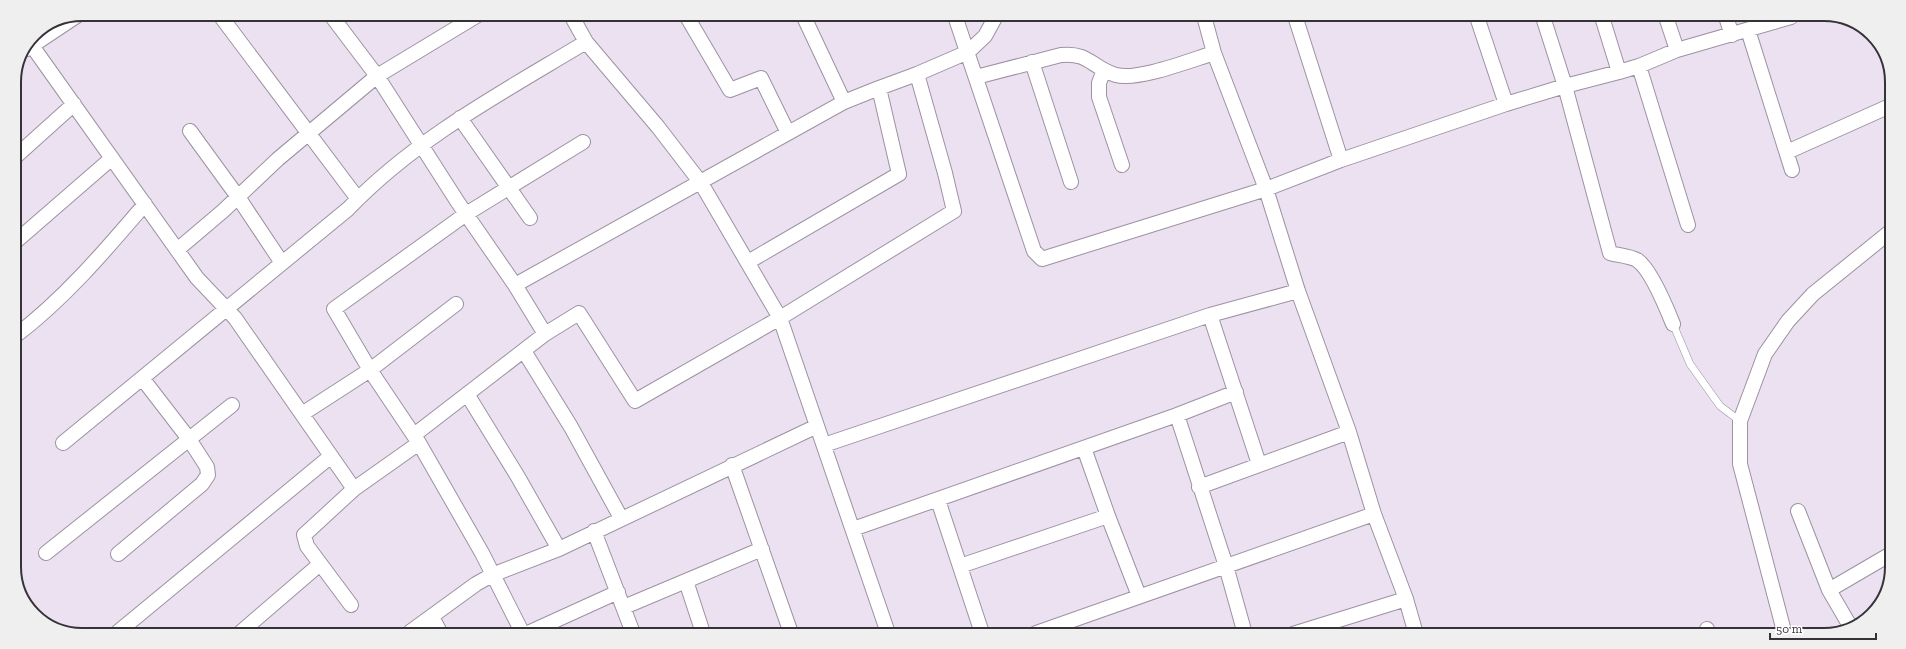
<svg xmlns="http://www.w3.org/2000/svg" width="1906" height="649" font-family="'Zilla Slab',serif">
<rect width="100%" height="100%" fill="#ebe1f1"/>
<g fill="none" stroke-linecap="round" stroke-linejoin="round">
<g stroke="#9c92a1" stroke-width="8">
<path id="lane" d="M1673,324L1690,364L1720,406L1740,421"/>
</g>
<g stroke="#9c92a1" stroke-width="16">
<path id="street" d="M219,14L358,199
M330,14L377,76L457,201L515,285L844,102L803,15
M571,15L586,42L658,127L701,183L780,318L888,633
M686,15L730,90L761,78L788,133
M955,16L1034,251L1042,259L1266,189L1341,160L1506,104L1565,86L1619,72L1639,66L1677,50L1791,17
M1204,16L1214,53L1266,189L1298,291L1349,432L1374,514L1406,599L1416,634
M1295,16L1341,160
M1477,17L1506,104
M1543,17L1565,86L1610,253C1617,255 1630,256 1637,260C1651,269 1667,309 1673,324
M1602,17L1619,72
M1666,17L1677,50
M1726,17L1732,35
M1748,30L1792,170
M30,43L197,278L235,318L354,489L419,443
M27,49L78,15
M1032,62L1071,182
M1639,66L1688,225
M1104,70L1099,83V97L1122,165
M976,77L1061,55C1089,52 1092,68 1116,75C1138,81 1191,60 1214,53
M879,88L917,74L968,52L985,36L996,16
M460,118L530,218
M190,131L238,197L282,263
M1787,152L1892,105
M14,158L74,104
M14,243L112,158
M177,250L223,211L278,159L377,76L478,15
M748,262L899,174L879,88L844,102
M515,285L545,334L579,313L635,401L780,318L954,211L945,173L917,74
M456,304L370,370L334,309L466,214L583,142
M1210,315L1259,464
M14,337C64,299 104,252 145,204
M524,351L571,427L621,518
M467,394L518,477L559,549
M302,414L370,370L419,443L482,553L522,632
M1177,415L1226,566L1245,634
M414,435L545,334
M63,443L348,209C416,138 503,92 586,42
M824,445L1210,315L1298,291
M1084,448L1108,516L1139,596
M732,465L791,633
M1199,487L1349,432
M938,500L982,633
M1798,511L1829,590L1850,626
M853,529L1177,415L1236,392
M594,531L633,633
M46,553L232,405
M118,554L202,484L208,475L207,467L189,439L142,378
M960,566L1108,516
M686,581L703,633
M1829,590L1889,555
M351,605L307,546L304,535L354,489
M624,607L762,549
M432,617L440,632
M1707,629L1709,635
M118,632L331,456
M241,632L320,564
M410,632L476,584L492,575L559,549L817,426
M530,632L618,592
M1036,633L1374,514
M1293,634L1406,599
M1785,635L1740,464V421L1765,354L1788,321L1813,294L1891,231"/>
</g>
<use href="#lane" stroke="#fff" stroke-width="7"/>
<use href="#street" stroke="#fff" stroke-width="14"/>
</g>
<path d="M0 0H1906V649H0ZM82 21H1824A61 61 0 0 1 1885 82V567A61 61 0 0 1 1824 628H82A61 61 0 0 1 21 567V82A61 61 0 0 1 82 21Z" fill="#efefef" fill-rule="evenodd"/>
<path fill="none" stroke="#363238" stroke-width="2" d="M82 21H1824A61 61 0 0 1 1885 82V567A61 61 0 0 1 1824 628H82A61 61 0 0 1 21 567V82A61 61 0 0 1 82 21Z"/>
<path d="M1770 633v6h106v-6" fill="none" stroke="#363238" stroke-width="2"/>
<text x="1776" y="633" font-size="12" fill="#363238" stroke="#ffffff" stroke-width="3" paint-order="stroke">50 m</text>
</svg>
